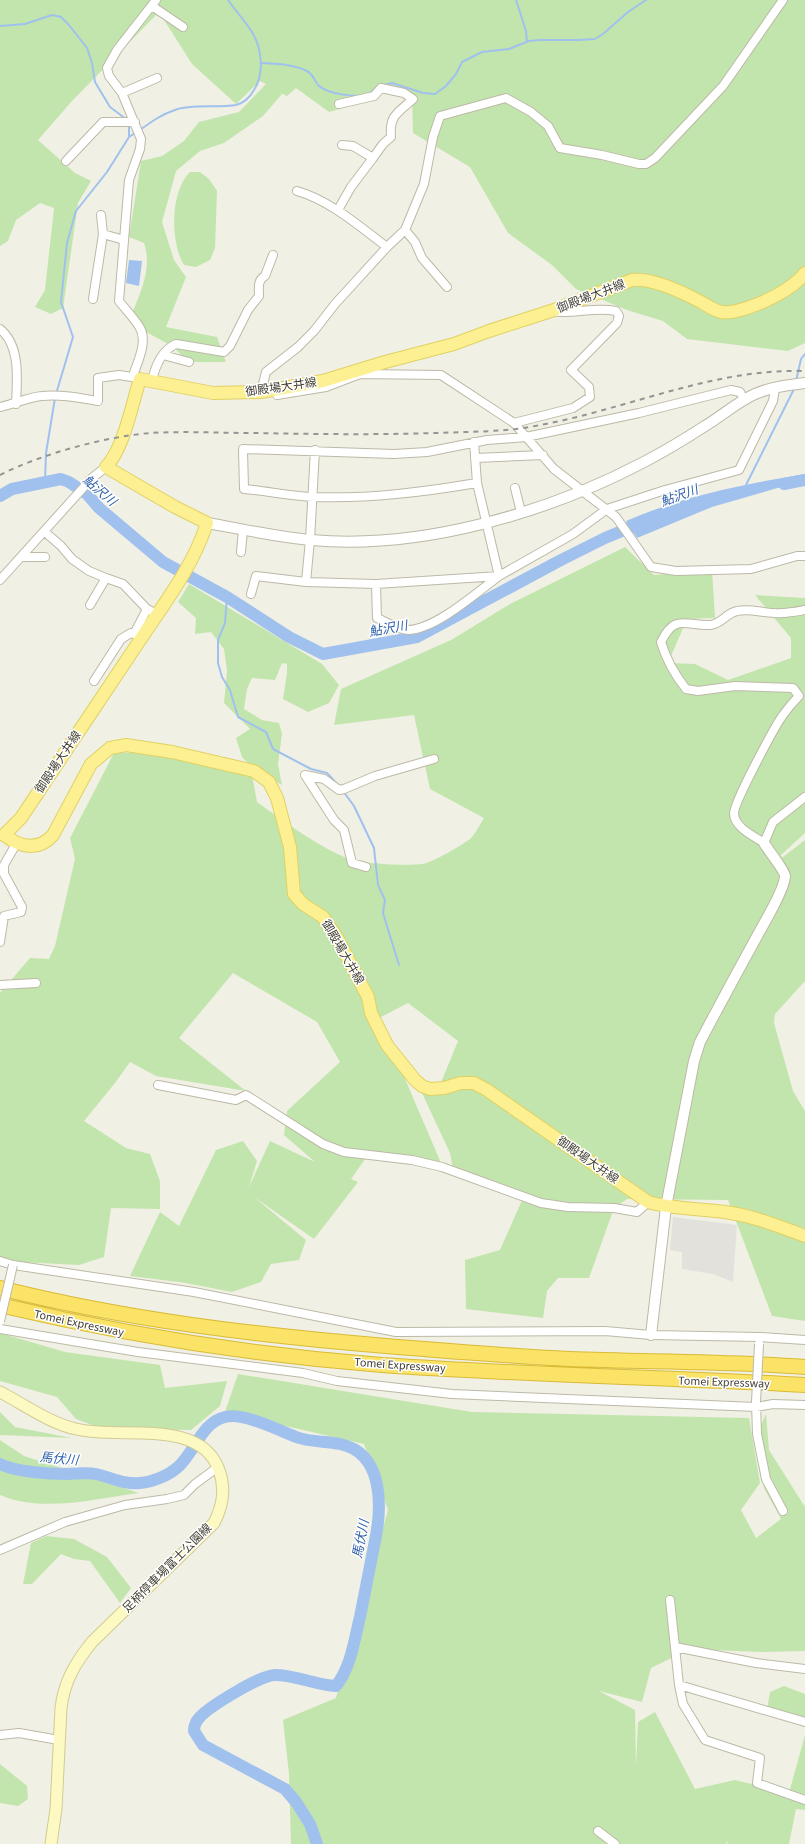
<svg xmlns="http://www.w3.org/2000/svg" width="805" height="1844" font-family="'Source Sans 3','Noto Sans JP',sans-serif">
<rect width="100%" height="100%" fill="#f1f0e4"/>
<path fill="#c2e5ad" d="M0,0H805V343L788,351L687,339L663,321L627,310L576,289L552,265L508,233L470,167L413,133L412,99L383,89L371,100L329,112L296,88L287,96L279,92L282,94L263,116L224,143L200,151L176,171L162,222L174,260L186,277L166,327L217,337L226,362H189L172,346L146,332L133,311C142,290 152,266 144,243L129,237L141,161L162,156L184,141L199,122L239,112L266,84L260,81L236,104L192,64L159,12L72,101L38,140L75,173L91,181L78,203L63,308L51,314L35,307L45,290L54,208L40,203L16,220L8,241L0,246Z
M190,172H200L209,179L217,191L215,248L210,260L196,267L184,265C170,242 170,191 190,172Z
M625,547L654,575L712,570L715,618L687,619L668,663L695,664L728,680L791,658V638L755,595L805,598V833L780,856L783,857L805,840V981L775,1014L774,1023L793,1091L805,1111V1321L772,1316L728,1200L627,1199L614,1208L589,1278H558L547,1291L543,1318L466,1309L465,1260L500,1250L523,1198L492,1190L453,1169L450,1153L422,1093L440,1085L458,1041L408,1003L379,1018L441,1163L368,1155L351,1179L358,1182L314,1239L254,1197L306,1240L299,1260L271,1264L261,1282L232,1292L186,1283L130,1276L160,1212L179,1226L216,1150L243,1141L257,1161L249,1187L270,1141L315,1162L284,1135L287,1111L340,1062L317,1022L233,973L179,1038L246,1091L156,1076L130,1062L115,1083L84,1121L126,1148L150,1154L160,1181V1209L111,1208L104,1257L79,1265L21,1262L0,1257V993L30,958L49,959L55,946L75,859L70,838L114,753L150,752L252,775L257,802C282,820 321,849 350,859C366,864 406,866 423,864C433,862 463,845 471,838C476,833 480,824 484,818L430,789L414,715L334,725L341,689L451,640L510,604Z
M189,584L322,664L339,685L329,703L308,712L283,699L287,673V664L282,663L275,680L252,678L247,689L244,709L262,720L279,723L282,734L278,764L282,785L255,770L242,757L236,738L250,729L224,703L227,671L224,649L211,632L195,634L196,618L178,602Z
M0,1333L65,1352L160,1365L165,1388L227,1381L220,1406L191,1430L103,1429L76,1419L57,1397L0,1381Z
M238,1374L472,1412L749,1418L760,1483L741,1510L756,1538L781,1519L764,1488L757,1434L766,1414L769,1450L805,1507V1651L760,1652L690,1649L651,1668L642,1702L599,1691L635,1710L636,1767L638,1722L655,1712L695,1789L735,1780L789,1793L805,1735V1810L796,1809L789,1844H727L728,1841L725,1844H291L289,1774L283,1720L336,1698L388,1510L364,1444L225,1412Z
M0,1412L15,1427L72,1438L0,1435Z
M0,1440L24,1456L139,1493C94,1499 43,1513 0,1495Z
M46,1536L74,1539L107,1557L131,1588L120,1603L90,1561L74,1559L61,1554L32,1584H23L31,1543Z
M784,1686L805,1694V1719L767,1710L770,1692Z
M0,1750V1764L27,1786L28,1799L18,1806L0,1803Z"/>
<path fill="#e2e1dc" d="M673,1217L737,1225L733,1282L713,1274L682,1269V1252L670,1250Z"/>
<path fill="#a0c1ee" d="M129,260L142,261L139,286L126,283Z
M805,474V480L712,507L637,538L626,521C683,496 744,484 805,474Z"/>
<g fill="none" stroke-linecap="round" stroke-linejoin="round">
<path stroke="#a0c1ee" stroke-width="2" d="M516,0L526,31L527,42
M0,26L25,24L52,15L61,17L69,25L87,48L92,63L95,82L110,107L126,119
M261,63C276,64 293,64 307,71C313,74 314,80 318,85C327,94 356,98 368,94C372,92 375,88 378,86
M384,85L392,83L423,93L435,94L446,86L456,74L462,62L482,52L509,49L529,41L540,40H578L595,39L603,34L628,12L646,0
M129,125V137
M140,130C151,122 162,114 175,110C189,104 219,108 236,105C244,103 250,97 254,90C265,73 262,46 250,29C243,19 235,10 228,0
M796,381L801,359L805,354
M56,394L73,337L61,302L67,243L76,211L107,172L129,137L135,133
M45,482L46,453L55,398
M746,485L795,387
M227,597L225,623L218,640V663L222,677L230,690L238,717L266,732L273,749L311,769L327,773L339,786
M343,791L354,806L374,848L378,885L385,900L383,913L386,923L399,965"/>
<path stroke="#a0c1ee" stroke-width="12" d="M784,484L805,480
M0,496L12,489L61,479L69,482L87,494L99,508L163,562L227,597L289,637L323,654L417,637L561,560L605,538L646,521
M0,1464C16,1472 49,1474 67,1474C76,1474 87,1472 96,1474C110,1477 124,1485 140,1483C152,1482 168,1476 178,1467C194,1453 202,1422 225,1417C243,1412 278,1430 296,1437C309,1442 326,1441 340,1444C384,1453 382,1507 375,1541C370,1567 365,1592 360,1617C354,1641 351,1667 336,1686C315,1685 296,1675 275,1675C261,1675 210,1706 200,1717C196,1721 194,1725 194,1731L203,1745L285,1789L296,1802L310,1824L317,1844"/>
<g stroke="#bdb9a7" stroke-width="10">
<path id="minor" d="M152,6L183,27
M122,93L157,78
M339,104L374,96L381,88L404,93L413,99C398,113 389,115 391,137L383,144L373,158
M66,161L103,122H135
M297,191C331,201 359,226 387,247
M338,210L351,187L373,158L353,146L342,145
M101,215L103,234
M405,230L415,242L422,258L447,287
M93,299L103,234L124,240
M0,329C21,346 17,380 16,404
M163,355L189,362
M133,376C137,363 148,342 140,328C135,319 126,310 119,301L129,180L140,149L141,139L122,93L109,76L107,68L117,50L156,0
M152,381C155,367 162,350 176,344L224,352L230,346L248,310L259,296C259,289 257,280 265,276L273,255
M263,393L261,392L266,372L298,347L314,331L335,304L387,247L405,230L424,184L433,137L440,116L506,98L531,112L548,126L560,148L602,155L639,164H646L655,158L723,86L783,0
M277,395L326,387L360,374L441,375L514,423L554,469L616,517L651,567L676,571L751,569L797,556H805
M0,407C14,404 29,397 42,396C61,394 80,398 98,401V378L119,375L138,378
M514,423L573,408L590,397L589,387L571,370L617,323L619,316L616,311C594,306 574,315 552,311
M475,458L543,455
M477,483C423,492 369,499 314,497C290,496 267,491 244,489L243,449L394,454L427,452L487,440L526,437L639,413L731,390L740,392L744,400
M515,488L521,512
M45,532L61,546L72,559L89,571L106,578
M241,552L243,530
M23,557H45
M0,580L92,478L106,467
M306,582L310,540L315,450
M376,584L377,618C386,622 399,630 409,630C437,628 476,593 499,576L477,483L474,442
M251,594L256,576L306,582L376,584L499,576L573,534L607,509L665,490L739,470L773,401L775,388
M90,605L106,578L123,584L147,609L157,614
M805,610C795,612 784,614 774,613C762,613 750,608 737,611C726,613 722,624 710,625C685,626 675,613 661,642C666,659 675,675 686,689L698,691L735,686L793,688L799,696C793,702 788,708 783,715C775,726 733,804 734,814C735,828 754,836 764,843L773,822L805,797
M94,681L121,639L131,633L134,634L147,609
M305,775L324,779L339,790L344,789L375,776L434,759
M305,775L334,820L344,830L352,863L366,867
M0,942L4,916L21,912L22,907L4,874V865L16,844
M0,985L36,983
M158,1085L236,1100L246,1095L323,1144L344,1152L412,1160L442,1167L541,1203L568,1207L614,1208L637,1212L648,1202
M0,1261L13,1265L194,1292L396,1332L605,1331L651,1335L760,1337L805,1340
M0,1329L138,1352L303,1373L337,1381L452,1394L756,1407L773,1404L805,1405
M756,1402L757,1434L766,1479L783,1511
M0,1550L65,1522L125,1505L167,1499L184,1495L195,1484L218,1467
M670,1600L679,1685L805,1722
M675,1647L756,1663L805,1669
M679,1685L683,1704L705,1740L760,1758L757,1783L805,1800
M0,1735L19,1733L59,1740
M598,1831L615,1844"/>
</g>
<g stroke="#bdb9a7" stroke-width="12">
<path id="tertiary" d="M207,523C242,529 276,537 311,540C421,550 547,513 644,462C665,451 685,439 705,426C722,416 737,402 755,394C771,387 789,385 805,383
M651,1335L666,1207L694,1061L700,1042C720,1004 740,967 761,929C767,918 785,888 785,876C785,871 768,850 764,843"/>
</g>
<g stroke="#d1cb94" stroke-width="13">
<path id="secondary" d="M0,1392C25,1405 49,1423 76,1429C120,1440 200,1417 219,1470C226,1489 223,1506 214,1523L92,1642C75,1663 64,1682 61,1708L56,1809L51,1844"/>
</g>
<g stroke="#e0d163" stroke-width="14">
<path id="primary" d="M805,273C795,286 780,294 765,301C753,306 734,314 721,312C713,310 705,304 699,301C680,291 653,278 632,280L551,311L489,331L454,344L385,362L323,381L261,392L213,393L140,379C132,404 124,448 106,467L175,507L207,523C193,567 163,605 138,643C99,701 60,760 21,818L4,835C20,847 38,852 53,835L91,764L110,748L126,745L172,752L254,771L269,782L277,798L290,847L294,894L303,904L323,917L337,938L368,997L371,1013L387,1045L415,1080L422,1086L430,1089L444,1088L461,1083H474L487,1090L648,1202C676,1210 703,1208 731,1213C756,1217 781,1227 805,1236"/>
</g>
<g stroke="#d9ba36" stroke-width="16">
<path id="motorway" d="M0,1288C127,1320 256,1335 386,1346C447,1351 508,1356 569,1359C648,1362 726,1361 805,1367
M0,1305C126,1335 253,1355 382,1365C523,1375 664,1377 805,1385"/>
</g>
<use href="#minor" stroke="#fff" stroke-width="8"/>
<use href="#tertiary" stroke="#fff" stroke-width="10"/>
<use href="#secondary" stroke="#fdf9c2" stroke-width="11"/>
<use href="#primary" stroke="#fcf093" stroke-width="12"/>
<use href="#motorway" stroke="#fae366" stroke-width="14"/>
<path stroke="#949494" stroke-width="2" stroke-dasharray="5 5" stroke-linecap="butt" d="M0,475C41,454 104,437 150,433C184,431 219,433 253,433C313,434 373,435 434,433C461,432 488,432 516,429C614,416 705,368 805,371"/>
<g stroke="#bdb9a7" stroke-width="10" stroke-linecap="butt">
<path id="minor-bridge" d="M0,1321L13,1265
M756,1402L759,1344"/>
</g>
<use href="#minor-bridge" stroke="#fff" stroke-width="8"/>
</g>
<g text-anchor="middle" stroke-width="3" stroke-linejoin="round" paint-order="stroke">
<g font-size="12" fill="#434034" stroke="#fff">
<text transform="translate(591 296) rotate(-21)" y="4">御殿場大井線</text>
<text transform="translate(281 387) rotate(-8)" y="4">御殿場大井線</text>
<text transform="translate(58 762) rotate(-56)" y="4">御殿場大井線</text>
<text transform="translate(343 952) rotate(60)" y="4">御殿場大井線</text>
<text transform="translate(588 1160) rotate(35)" y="4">御殿場大井線</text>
<text transform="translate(79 1323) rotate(12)" y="4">Tomei Expressway</text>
<text transform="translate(400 1365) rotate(4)" y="4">Tomei Expressway</text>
<text transform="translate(724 1382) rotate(2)" y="4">Tomei Expressway</text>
<text transform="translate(167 1568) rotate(-45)" y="4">足柄停車場富士公園線</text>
</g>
<g font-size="13" font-style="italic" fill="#3062ac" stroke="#fff">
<text transform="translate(100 490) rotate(41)" y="5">鮎沢川</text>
<text transform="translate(679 495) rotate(-20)" y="5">鮎沢川</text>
<text transform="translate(388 628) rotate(-10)" y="5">鮎沢川</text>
<text transform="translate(59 1458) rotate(5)" y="5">馬伏川</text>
<text transform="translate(360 1539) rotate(-79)" y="5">馬伏川</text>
</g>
</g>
</svg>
